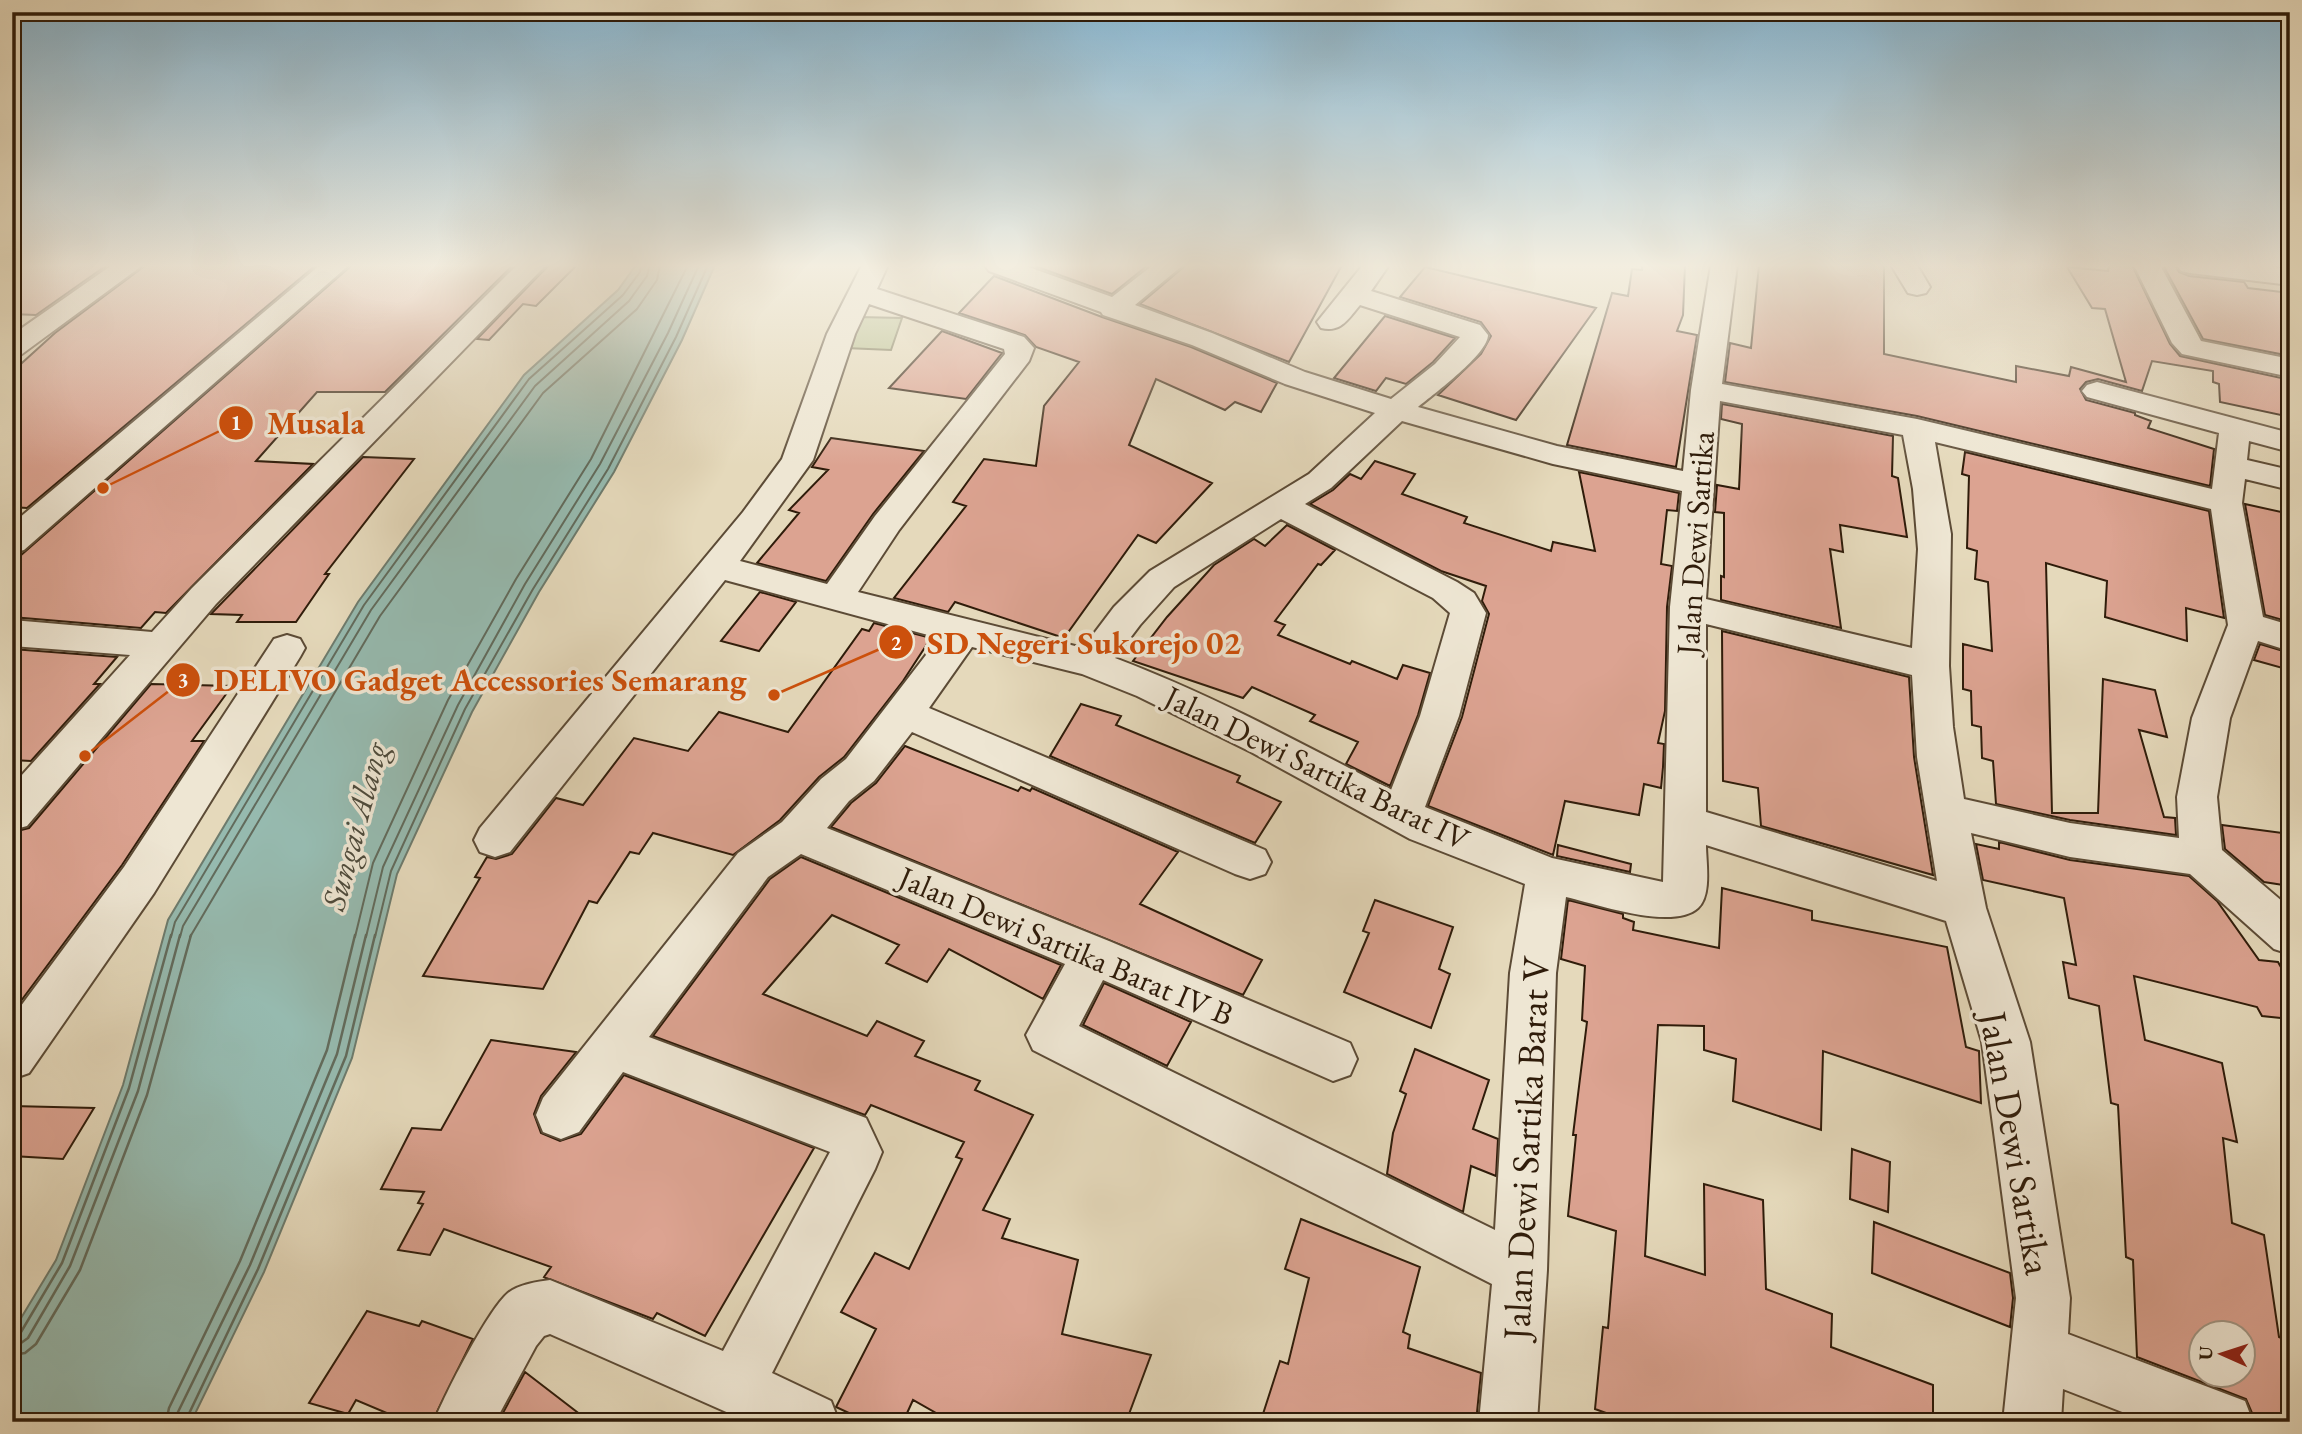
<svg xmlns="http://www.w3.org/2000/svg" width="2302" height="1434" font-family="'EB Garamond',serif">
<rect width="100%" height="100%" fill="#e5d9bb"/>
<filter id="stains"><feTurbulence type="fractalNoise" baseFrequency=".00286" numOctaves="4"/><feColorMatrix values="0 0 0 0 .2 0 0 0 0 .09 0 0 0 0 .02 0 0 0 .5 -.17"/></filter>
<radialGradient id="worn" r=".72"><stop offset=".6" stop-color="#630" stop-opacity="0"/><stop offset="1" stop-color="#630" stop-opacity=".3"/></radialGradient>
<path fill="#b7bf8e" stroke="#736e4c" stroke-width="2" d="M859,317L902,318L891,350L846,348Z"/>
<path fill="#96baaf" stroke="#6d7b6d" stroke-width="2" d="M636,265H715L682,340L614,472L539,592L472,712L397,874L352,1058L264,1272L191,1422H12V1333L56,1260L123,1085L168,920L358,602L524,375L618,290Z"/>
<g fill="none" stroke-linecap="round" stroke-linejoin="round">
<path stroke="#626b5c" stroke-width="2" d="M171,937L175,922L364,605L529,379L623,295L640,272L641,265
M180,937L183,926L371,610L535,386L629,301L647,276L650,265
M190,937L380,616L543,393L637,309L657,280L660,265
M355,937L373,863L448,700L516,579L591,459L688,265
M366,937L383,867L458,705L525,584L600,464L668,333L699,265
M375,937L391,871L465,709L533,589L608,469L676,337L708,265"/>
<path stroke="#626b5c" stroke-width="2.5" d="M12,1335L21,1332L62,1263L129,1088L171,935
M12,1344L21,1343L28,1338L70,1266L138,1091L180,935
M12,1355L25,1353L36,1344L80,1270L147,1095L191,935
M166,1422L169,1408L240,1261L327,1050L355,935
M176,1422L178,1412L250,1265L337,1054L366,935
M185,1422L258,1269L346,1056L375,935"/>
</g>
<path fill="#dca391" stroke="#2f1c0a" stroke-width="2" fill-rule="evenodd" d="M12,265H107L36,315L12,314Z
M146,265H316L27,508L12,507V372L55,333Z
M352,265H513L385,392H317L256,461L313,464L166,613L155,612L141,628L12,617V563Z
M549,265H577L536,306L523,304L489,340L477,339Z
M1032,265H1148L1112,294Z
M1186,265H1342L1289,362L1140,304Z
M1642,265H1685L1683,315L1677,331L1697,335L1676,467L1567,445L1612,293L1628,296L1632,269L1642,270Z
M1759,265H1884V354L2016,382V366L2069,376L2071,367L2126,382L2105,309L2092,308L2067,267L2108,271L2109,265H2132L2170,344L2180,356L2286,379L2290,417L2220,402L2219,384L2213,382V371L2152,361L2142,391L2098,379L2086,382L2080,389L2086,400L2135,413V415L2151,421L2148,428L2214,449L2210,486L1917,416L1725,382L1730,343L1751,348Z
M2163,265H2175L2179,272L2189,276L2244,282L2248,288L2290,293V356L2203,339Z
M1425,267L1596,308L1516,420L1438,395L1481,354L1491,336L1481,322L1400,297Z
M994,276L1102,317L1191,347L1277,383L1261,412L1235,402L1225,410L1156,379L1129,445L1212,483L1156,543L1138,535L1064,638L955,602L948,612L894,598L966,506L953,502L984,459L1036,466L1044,406L1079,362L1036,347L1025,335L959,313Z
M1385,316L1455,338L1433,362L1406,384L1386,378L1376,391L1334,378Z
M942,331L1002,353L966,399L889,388Z
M1722,404L1893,436L1892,476L1898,478L1907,537L1840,525L1843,552L1830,549L1841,628L1721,600V576L1724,577V513L1715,512L1717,485L1739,489L1742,424L1721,419Z
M831,438L924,451L873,514L826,581L757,563L799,513L789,510L828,470L812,467Z
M1965,452L2209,511L2224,618L2186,608L2187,641L2105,617L2107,581L2046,563L2052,813H2098L2103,679L2155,690L2167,737L2139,730L2164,817L2175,818L2176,835L2070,820L1996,804L1993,761L1982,758L1981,727L1972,725L1971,691L1963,689V644L1992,651L1988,582L1975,579L1977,551L1967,548L1969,476L1962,474Z
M363,457L414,459L325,574H329L296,622H237L242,615L211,614Z
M1375,461L1415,474L1402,494L1467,517L1464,523L1551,551L1553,542L1595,551L1579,472L1679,493L1677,511L1667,510L1661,564L1672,566L1667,607L1665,711L1658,743L1664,744L1663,767L1661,788L1644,784L1639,815L1565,801L1553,855L1428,806L1462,717L1489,614L1482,601L1486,586L1441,571L1310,504L1333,490L1350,474L1361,479Z
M2245,504L2290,514V622L2265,615Z
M1287,525L1335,550L1321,565L1318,564L1275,621L1285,625L1278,635L1350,664L1352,661L1397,679L1403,665L1430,673L1418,715L1390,786L1346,764L1358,742L1310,721L1315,715L1252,687L1243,698L1133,661L1167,617L1214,565L1254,539L1265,546Z
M760,592L796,602L759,651L721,641Z
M874,623L931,638L903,681L844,757L819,777L780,820L733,855L653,833L639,854L630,852L597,903L589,901L543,989L423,976L480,878L475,877L487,857L496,859L512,854L556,798L583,805L634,738L688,751L719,712L788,732L862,629L869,631Z
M1722,631L1909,677L1914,757L1933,875L1761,826L1758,788L1723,781Z
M2260,644L2290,653V670L2254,660Z
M12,649L117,657L94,684H100L31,761L12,760Z
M151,684L232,686L192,741H204L122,865L12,1013V837L17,831L29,828Z
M1081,704L1121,716L1116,725L1240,776L1237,782L1281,802L1255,843L1050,756Z
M905,746L1018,791L1021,787L1030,791L1032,788L1178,852L1140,904L1262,960L1243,995L831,827L851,803L876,783Z
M2222,825L2290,834V886L2264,882L2225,849Z
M1999,842L2070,860L2189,876L2217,901L2259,960L2278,962L2290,983V1019L2262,1016L2257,1007L2134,976L2145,1040L2222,1063L2237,1142L2223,1138L2232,1223L2264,1235L2279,1337L2290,1342V1422L2255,1420L2246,1399L2137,1357L2133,1260L2126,1257L2118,1105L2111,1103L2099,1006L2069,998L2063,962L2076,965L2064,898L1983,880L1976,844L1999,849ZM2201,1333H2243V1375H2201Z
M1558,845L1631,864L1630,872L1557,856Z
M801,857L1061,965L1043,999L949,949L927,982L886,963L899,945L832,915L763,994L867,1036L877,1021L924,1041L915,1056L980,1081L975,1090L1033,1115L983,1210L1010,1219L1002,1238L1078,1260L1062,1334L1151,1355L1126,1422H952L913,1400L903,1422H868L836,1407L876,1329L841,1312L875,1253L909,1269L962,1159L956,1157L964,1142L871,1105L865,1115L653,1036L770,879Z
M1722,888L1812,911V920L1947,947L1966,1047L1979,1051L1981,1103L1823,1051L1821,1130L1733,1101L1736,1059L1704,1050V1026L1658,1025L1645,1256L1705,1275L1704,1184L1763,1200L1766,1289L1832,1314L1831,1347L1933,1385V1422H1631L1595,1409L1603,1327L1608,1328L1616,1231L1568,1216L1576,1135H1573L1587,1022L1582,1020L1585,966L1561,959L1568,900L1623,914V918L1634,922L1633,930L1719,948Z
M1375,900L1453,927L1439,969L1450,974L1431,1028L1344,992L1369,933L1363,931Z
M1104,983L1191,1022L1167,1066L1083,1025Z
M491,1040L576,1052L541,1096L534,1114L541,1133L560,1141L581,1134L624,1075L814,1148L705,1336L657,1313L653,1319L546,1278L544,1277L551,1267L444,1229L430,1255L398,1250L423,1204L418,1203L424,1192L381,1189L412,1128L441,1130Z
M1415,1049L1489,1080L1473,1129L1498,1139L1496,1176L1471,1166L1463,1212L1387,1174L1393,1133L1406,1094L1400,1091Z
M12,1106L94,1108L63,1159L12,1156Z
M1852,1149L1890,1162L1888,1212L1850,1199Z
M1301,1219L1420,1267L1403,1332L1410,1335L1408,1348L1481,1373L1476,1422H1279L1263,1414L1280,1361L1288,1364L1309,1278L1285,1269Z
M1874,1222L2010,1273L2013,1298L2010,1327L1872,1273Z
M367,1311L419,1326L422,1321L473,1339L432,1422H408L356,1400L348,1414L309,1403Z
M525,1372L590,1422H498Z"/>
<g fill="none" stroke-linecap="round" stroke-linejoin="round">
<g stroke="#5c4b36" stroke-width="4">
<path id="minor" d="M112,265H143L22,354L12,356V335Z
M320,265H349L24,550L12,553V524Z
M517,265H546L216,604L27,826L12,830V786L130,655L12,646V620L152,632L192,588Z
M862,265H888L877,289L1024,337L1034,348L1029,361L899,530L858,592L1083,648L1114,607L1150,571L1309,474L1375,413L1285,384L1192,345L1103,315L1101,312L989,271L985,265H1023L1112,297L1153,265H1183L1135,305L1212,333L1305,372L1391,399L1435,364L1460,337L1360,305C1348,319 1341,333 1321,328L1317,322L1363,265H1389L1371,291L1480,325L1488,335C1488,354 1434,394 1418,407L1557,446L1683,471L1691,390L1711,265H1737L1722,384L1917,419L2212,489L2219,433L2087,397L2082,391L2087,385L2097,382L2290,433V452L2249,441L2247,460L2290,470V490L2245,479L2242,503L2263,617L2290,625V651L2258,641L2230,718L2217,797L2222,850L2290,908V954L2274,949L2190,874L2070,857L1971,833L1986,908L2030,1042L2070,1298L2068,1334L2245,1401L2253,1422H2148L2063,1389L2061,1422H2003L2016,1298L1982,1042L1946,921L1706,845C1706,862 1712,895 1698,908C1673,931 1596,904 1566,897L1556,973L1547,1270L1537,1422H1479L1492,1284L1033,1050L1026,1035L1065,964L801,854L768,877L649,1037L866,1118L882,1152L875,1169L772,1373L831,1401L839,1422H749L550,1334L544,1336L536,1346L495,1422H434C445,1394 488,1310 508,1293C519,1284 537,1282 550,1280L723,1351L830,1152L623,1072L579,1132L561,1139L543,1132L536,1115L543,1098L738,853L782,822L821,779L846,759L939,638L725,580L510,852L495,857L480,852L474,840L480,828L743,512L782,459L827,334ZM869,304L1004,349L1005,354L875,516L827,584L740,561L813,460L855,334ZM1720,401L1903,435L1913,489L1918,549L1912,648L1706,599ZM1402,421L1553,464L1682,491L1670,607L1663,882L1552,858L1425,807L1459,716L1486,613L1474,593L1457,582L1305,504L1331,488ZM1935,442L2211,509L2228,625L2192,718L2177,797L2179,838L2070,823L1964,799L1953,727L1949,666L1951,534ZM1281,519L1433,598L1450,613L1420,716L1391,790C1301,743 1210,694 1115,658L1140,625L1174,587ZM1706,624L1912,675L1917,757L1937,881L1706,812ZM972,647L1082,674L1137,696L1251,752L1410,839L1525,884L1510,973L1495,1230L1079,1026L1103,980L1333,1081L1350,1075L1357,1059L1350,1043L1109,941L827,828L849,801L874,781L912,732L1235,874L1250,879L1265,874L1271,862L1265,850L929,708Z
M1891,265H1917L1930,287L1926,293L1917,295L1908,293Z
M2134,265H2160L2201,341L2290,359V377L2182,354L2172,343Z
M2177,265H2258L2290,269V285L2190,273L2181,271Z
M287,635L300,639L305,648L300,657L154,893L29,1073L12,1079V1018L124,867L274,639Z"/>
</g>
<use href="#minor" fill="#eee6d3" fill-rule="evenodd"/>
</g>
<linearGradient id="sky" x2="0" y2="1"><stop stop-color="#87b6d1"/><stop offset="0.57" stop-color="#f3eee0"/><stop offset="1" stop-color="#f3eee0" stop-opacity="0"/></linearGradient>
<rect width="2302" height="466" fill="url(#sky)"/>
<g text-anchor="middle" stroke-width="7" stroke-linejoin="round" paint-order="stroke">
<g font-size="32" fill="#2f1c0a" stroke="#eee6d3">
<text transform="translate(1695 543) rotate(-86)" y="11">Jalan Dewi Sartika</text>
<text transform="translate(1317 768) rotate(26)" y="11">Jalan Dewi Sartika Barat IV</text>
<text transform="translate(1066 946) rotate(23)" y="11">Jalan Dewi Sartika Barat IV B</text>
</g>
<g font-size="33" font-style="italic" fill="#4e4b3c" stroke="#eee6d3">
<text transform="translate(354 826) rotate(-75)" y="12">Sungai Alang</text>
</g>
<g font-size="38" fill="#2f1c0a" stroke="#eee6d3">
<text transform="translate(2016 1143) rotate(80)" y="13">Jalan Dewi Sartika</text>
<text transform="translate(1526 1148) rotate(-87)" y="13">Jalan Dewi Sartika Barat V</text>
</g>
</g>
<path fill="none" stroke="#cc500c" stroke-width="2.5" d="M103 488L236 423M774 695L896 642M85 756L183 680"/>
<g fill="#cc500c" stroke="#eee6d3" stroke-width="2.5">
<circle cx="103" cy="488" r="7"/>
<circle cx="774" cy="695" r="7"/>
<circle cx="85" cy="756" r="7"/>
<circle cx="236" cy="423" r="18"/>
<circle cx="896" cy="642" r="18"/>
<circle cx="183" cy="680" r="18"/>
</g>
<g font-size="21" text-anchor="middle" font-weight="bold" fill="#fff">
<text x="236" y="430">1</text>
<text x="896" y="650">2</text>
<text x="183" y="687">3</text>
</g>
<g font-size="33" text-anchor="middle" font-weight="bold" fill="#cc500c" stroke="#eee6d3" stroke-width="7" stroke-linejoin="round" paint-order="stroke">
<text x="316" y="434">Musala</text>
<text x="1084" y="654">SD Negeri Sukorejo 02</text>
<text x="480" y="691">DELIVO Gadget Accessories Semarang</text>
</g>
<rect width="2302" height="1434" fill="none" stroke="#e5d9bb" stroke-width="42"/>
<rect x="14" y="14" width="2274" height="1406" fill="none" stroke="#2f1c0a" stroke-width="3.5"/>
<rect x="21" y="21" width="2260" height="1392" fill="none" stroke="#2f1c0a" stroke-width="2"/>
<g transform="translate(2222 1354) rotate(273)"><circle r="33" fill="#eee6d3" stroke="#a29583" stroke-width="2"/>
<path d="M0-5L12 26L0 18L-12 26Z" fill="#8f2418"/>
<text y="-10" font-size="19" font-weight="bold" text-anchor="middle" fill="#2f1c0a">U</text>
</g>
<rect width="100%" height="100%" filter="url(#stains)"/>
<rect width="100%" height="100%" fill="url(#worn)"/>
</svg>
